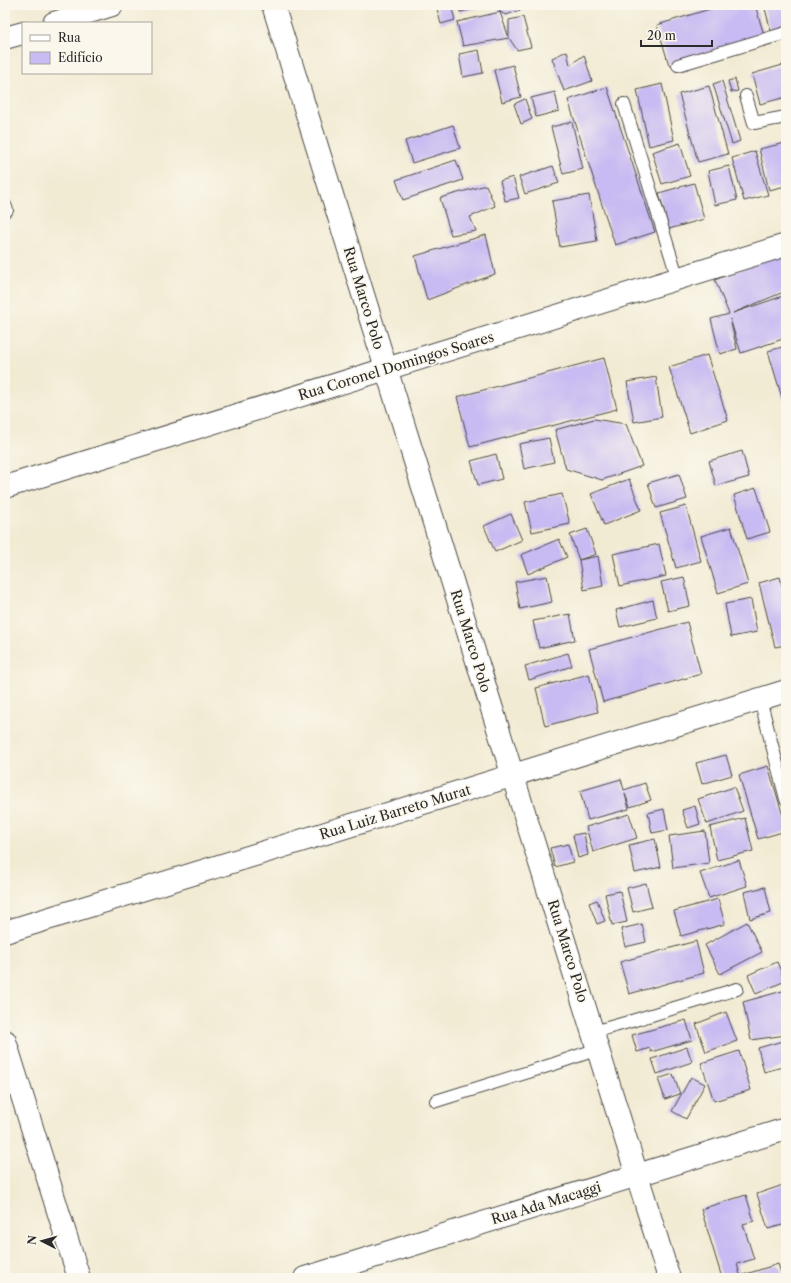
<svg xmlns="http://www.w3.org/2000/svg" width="791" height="1283" font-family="'Libre Caslon Text',serif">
<rect width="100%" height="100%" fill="#fbf7ec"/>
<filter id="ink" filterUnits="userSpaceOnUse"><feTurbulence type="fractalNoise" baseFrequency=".025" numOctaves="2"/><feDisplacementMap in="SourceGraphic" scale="8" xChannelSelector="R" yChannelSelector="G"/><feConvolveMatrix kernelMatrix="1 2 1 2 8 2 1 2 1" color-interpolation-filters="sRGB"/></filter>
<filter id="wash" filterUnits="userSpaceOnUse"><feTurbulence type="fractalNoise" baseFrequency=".012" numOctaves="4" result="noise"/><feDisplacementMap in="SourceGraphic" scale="16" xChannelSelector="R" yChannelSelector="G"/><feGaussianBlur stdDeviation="0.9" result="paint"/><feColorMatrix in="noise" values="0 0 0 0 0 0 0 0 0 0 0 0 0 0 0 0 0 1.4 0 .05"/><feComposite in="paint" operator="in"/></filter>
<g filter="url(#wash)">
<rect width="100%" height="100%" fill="#f2ebd4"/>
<g id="blocks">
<path fill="#c8baf2" d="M436,5H451L455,20L441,24Z
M458,5H486V6L460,12Z
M498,5H536L506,15L500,12Z
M723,5H755L764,35L669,65L657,25Z
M764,5H786V31L772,35Z
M500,12L509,38L463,46L457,22Z
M523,17L531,47L517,50L509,38V20Z
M479,50L483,73L463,77L459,54Z
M567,51L570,65L584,55L592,81L564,91L552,58Z
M786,64V97L760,104L752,74Z
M513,65L521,97L502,102L494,70Z
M735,79L738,91L731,92L728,81Z
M722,81L740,141L732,144L713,84Z
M662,84L674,140L649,146L637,90Z
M709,86L728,154L698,162L679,94Z
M607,87L655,232L615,245L568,100Z
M555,92L559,111L536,117L531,98Z
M525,99L532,119L521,124L514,104Z
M572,122L583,169L563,174L551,127Z
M453,125L460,148L412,163L405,141Z
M680,143L690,176L662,184L652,152Z
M785,143L786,186L769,190L759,149Z
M755,151L768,195L744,201L732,158Z
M456,160L463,180L403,200L396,180Z
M553,166L559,183L525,194L519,177Z
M729,166L737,200L715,205L708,171Z
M513,177L519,198L505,201L500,181Z
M694,183L704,219L669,229L659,193Z
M486,185L495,206L470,217L476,231L451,235L440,198Z
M589,195L597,241L560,247L552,201Z
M486,235L495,274L427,300L415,256Z
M786,251V291L733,313L786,295V338L741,353L730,319L737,349L720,354L711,319L729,314L715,280Z
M786,346V400L783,401L768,351Z
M707,355L728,420L690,433L669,367Z
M604,358L617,409L470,447L457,397Z
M656,377L662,417L634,422L627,382Z
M594,419L626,424L642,466L602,480L566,469L555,430Z
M549,438L554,462L524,469L519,444Z
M742,451L749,477L716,486L709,461Z
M496,454L502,479L478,485L471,461Z
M679,474L687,499L656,508L648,483Z
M629,479L641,510L604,525L591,494Z
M756,488L770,532L747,539L734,495Z
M562,494L570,524L532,532L525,502Z
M686,506L701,561L676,568L660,513Z
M511,514L522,540L495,552L484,526Z
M731,527L748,584L718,593L701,536Z
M587,529L596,554L579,560L598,556L603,586L584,590L579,560L570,535Z
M559,539L567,557L528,574L521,555Z
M659,544L666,576L620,586L613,554Z
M547,576L552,602L520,609L515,582Z
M684,577L690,606L668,611L661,582Z
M780,577L786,601V645L775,647L759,583Z
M751,599L757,632L731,637L725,604Z
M653,600L657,618L620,627L616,610Z
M570,614L575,640L539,648L533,621Z
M687,622L701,674L603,702L589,649Z
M568,653L572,666L529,680L525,666Z
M589,674L598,712L545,726L536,688Z
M726,755L732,775L702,784L696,763Z
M768,766L786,826V831L758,839L739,775Z
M621,779L624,790L645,783L651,800L630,807L625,794L629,809L588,820L580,791Z
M734,787L743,811L707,824L698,799Z
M695,806L700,824L688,828L682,810Z
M664,809L668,830L652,833L648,813Z
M629,814L637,838L593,852L586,827Z
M745,818L753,851L717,860L710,827Z
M705,831L709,863L673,868L669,836Z
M584,833L588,855L578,858L573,835Z
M655,839L661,867L635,873L629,845Z
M568,844L573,862L555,867L550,848Z
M739,860L747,886L709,898L700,873Z
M646,883L652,907L633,912L627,888Z
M765,887L771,913L750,919L744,892Z
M620,891L627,922L612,925L605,894Z
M718,899L725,924L681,936L674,911Z
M597,900L605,921L597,924L589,903Z
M747,922L762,952L720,974L705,945Z
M642,924L646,942L625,947L621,929Z
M696,941L704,973L629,994L620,962Z
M777,962L785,981L756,994L748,975Z
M786,990V1035L751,1040L743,1002Z
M726,1012L737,1041L706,1052L696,1024Z
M686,1020L692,1040L651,1052L650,1048L637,1052L632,1035Z
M786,1040V1066L764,1072L758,1048Z
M687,1047L692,1062L657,1074L652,1059Z
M739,1051L751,1090L714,1101L701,1063Z
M673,1074L680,1094L665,1099L658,1079Z
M691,1077L705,1084L686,1119L672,1111Z
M786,1184V1224L768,1229L757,1194Z
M746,1195L754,1221L743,1224L754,1259L737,1264L741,1278H722L701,1209Z
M778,1264L783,1278H744L743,1275Z"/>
</g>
</g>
<g filter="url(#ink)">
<use href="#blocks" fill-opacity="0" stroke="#494844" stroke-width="1"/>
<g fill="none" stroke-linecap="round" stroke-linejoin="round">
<g stroke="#494844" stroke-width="14">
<path id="service" d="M678,65L786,33
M746,96L754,123L786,117
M624,104L678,279
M5,205L7,210
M760,699L786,799
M593,1032L625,1023L737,989
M436,1101L554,1064L598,1049"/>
</g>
<g stroke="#494844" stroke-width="24">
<path id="minor" d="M273,5L669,1278
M54,23L112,5
M5,38L23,33
M5,932L786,691
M5,1041L79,1278
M305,1278L786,1129"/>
</g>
<g stroke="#494844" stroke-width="24">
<path id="tertiary" d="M5,487L786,245"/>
</g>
<use href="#service" stroke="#fff" stroke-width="12"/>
<use href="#minor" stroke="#fff" stroke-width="22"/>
<use href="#tertiary" stroke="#fff" stroke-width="22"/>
</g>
</g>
<g text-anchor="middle" stroke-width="3.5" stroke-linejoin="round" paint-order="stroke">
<g font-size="14" fill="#2b2b2b" stroke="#fbf7ec">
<text transform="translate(364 298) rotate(73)" y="5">Rua Marco Polo</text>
<text transform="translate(396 366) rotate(-17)" y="5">Rua Coronel Domingos Soares</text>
<text transform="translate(471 641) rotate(73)" y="5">Rua Marco Polo</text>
<text transform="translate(395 812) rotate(-17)" y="5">Rua Luiz Barreto Murat</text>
<text transform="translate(568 951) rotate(73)" y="5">Rua Marco Polo</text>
<text transform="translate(546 1203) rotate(-17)" y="5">Rua Ada Macaggi</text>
</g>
</g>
<rect width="791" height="1283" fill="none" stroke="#fbf7ec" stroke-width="20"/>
<rect x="22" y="22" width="130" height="52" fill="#fbf7ec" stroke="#a8a59f"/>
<rect x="30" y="35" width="20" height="6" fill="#ffffff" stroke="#a8a59f"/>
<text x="58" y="42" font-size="12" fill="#2b2b2b">Rua</text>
<rect x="30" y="52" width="20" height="12" fill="#c8baf2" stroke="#a8a59f"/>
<text x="58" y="62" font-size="12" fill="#2b2b2b">Edifício</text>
<g transform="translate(42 1241) rotate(276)" stroke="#fbf7ec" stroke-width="3" paint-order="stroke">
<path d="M0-3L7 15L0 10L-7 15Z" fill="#2b2b2b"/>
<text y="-6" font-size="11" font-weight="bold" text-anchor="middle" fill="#2b2b2b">N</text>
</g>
<path d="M641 40v6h71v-6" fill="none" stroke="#2b2b2b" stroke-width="2"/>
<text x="647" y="40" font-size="12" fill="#2b2b2b" stroke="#fbf7ec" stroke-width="3" paint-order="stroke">20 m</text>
</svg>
